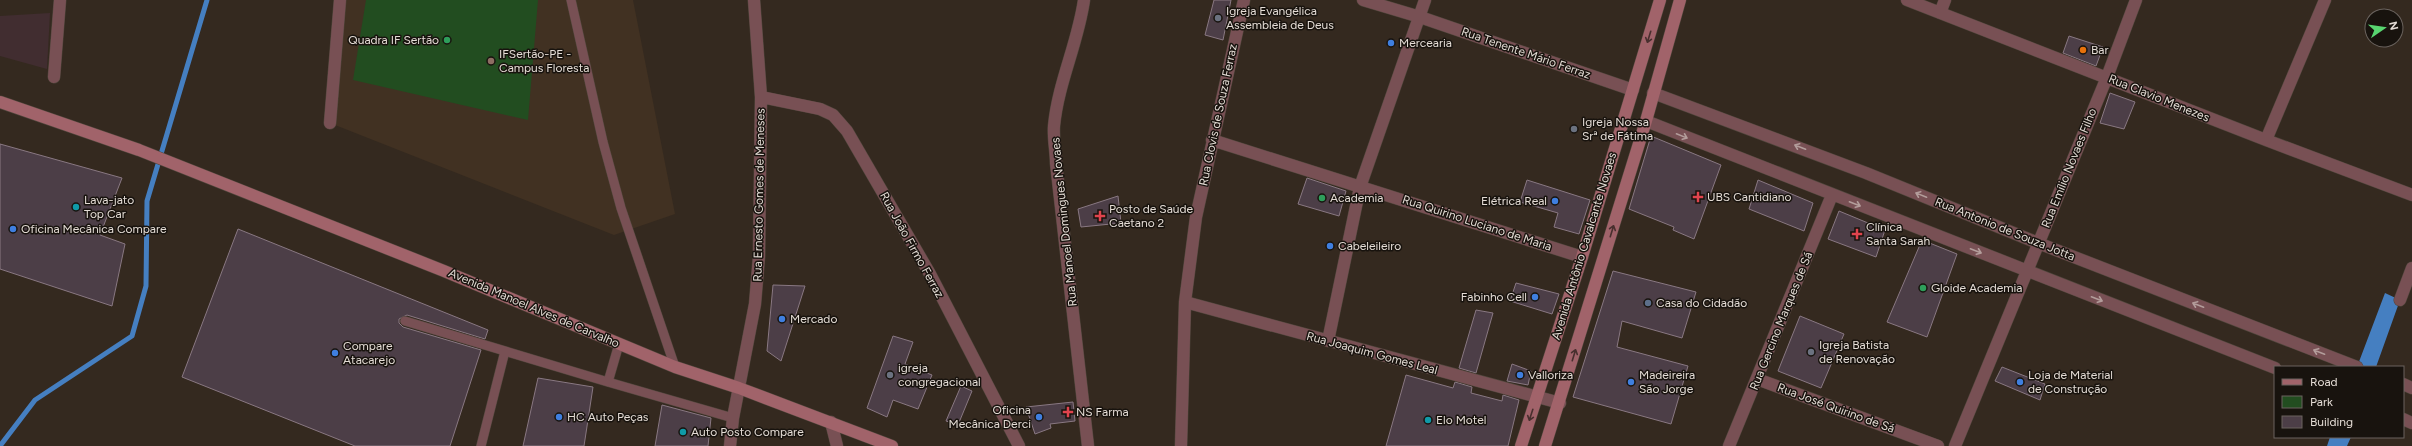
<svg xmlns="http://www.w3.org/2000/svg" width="2412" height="446" font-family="Figtree,sans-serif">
<rect width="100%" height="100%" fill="#34291f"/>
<path fill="#412d30" d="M50,13L47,69L0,56V16Z"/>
<path fill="#413122" d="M342,0H633L675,214L614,235L330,123Z"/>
<path fill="#224d20" d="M366,0H538L528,120L353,80Z"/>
<path fill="#457fc1" d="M2385,293L2400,300L2376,367H2357Z
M2330,437H2351L2347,446H2327Z"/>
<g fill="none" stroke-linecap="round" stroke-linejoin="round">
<path stroke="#457fc1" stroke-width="5" d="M0,446L35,400L132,336L146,286L147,201L207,0"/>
</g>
<path fill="#4c3e47" stroke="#897882" d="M1214,0H1231L1223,40L1205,35Z
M2069,36L2103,47L2096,66L2063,53Z
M2110,93L2135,102L2124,129L2100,123Z
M1651,136L1721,165L1694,239L1673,230L1674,227L1629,209Z
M0,144L122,178L100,235L125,244L112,306L0,269Z
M1307,178L1346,191L1339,216L1298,204Z
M1527,180L1590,200L1579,234L1554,227L1558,213L1520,202Z
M1758,180L1813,203L1804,231L1749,209Z
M1118,196L1121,223L1081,227L1078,209Z
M1839,211L1885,230L1876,257L1828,239Z
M238,229L488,330L485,339L407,315L399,319V323L403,327L481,350L450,446H355L182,377Z
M1922,240L1957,254L1927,337L1887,322Z
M1613,271L1696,292L1682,338L1622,321L1617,347L1688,366L1671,424L1573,397Z
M1516,283L1559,294L1552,314L1510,301Z
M773,285L805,286L781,361L767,351Z
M1476,310L1493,313L1476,373L1459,368Z
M1800,316L1844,334L1821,388L1778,371Z
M893,336L913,342L905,364L932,375L918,409L893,400L887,417L867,408Z
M1512,364L1531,371L1528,385L1507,381Z
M2002,367L2045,384L2040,400L1995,381Z
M1406,375L1453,388L1455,382L1472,387L1471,393L1502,401L1503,395L1519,400L1508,446H1386Z
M538,378L593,387L584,446H523Z
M961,386L972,391L958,425L946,421Z
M1073,402L1075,421L1050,424L1051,428L1035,434L1026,407Z
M662,405L711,418L708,446H655Z"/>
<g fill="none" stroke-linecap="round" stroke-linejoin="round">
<g stroke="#50463c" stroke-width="10">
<path id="lane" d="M571,0L603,142L621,208L675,367
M405,321L608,382
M619,344L608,382L733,418
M481,446L505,351"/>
</g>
<g stroke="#50463c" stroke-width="13">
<path id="street" d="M1084,0C1078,43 1058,83 1054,126C1053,138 1056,151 1056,163L1088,446
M1363,0L1420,17L1633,90
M1907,0L2266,140L2412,195
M1940,13L1945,0
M54,77L60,0
M1653,93L1866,173L2038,243L2357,367
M761,97L820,109L833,115L847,131L930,274L1019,446
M1646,121L2275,368
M330,123L340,0
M1212,140L1582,257
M2266,140L2325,0
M2400,300L2412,268
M1185,302L1560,403
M1328,341L1360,187L1425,0
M1757,379L1938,446
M2403,384L2412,388
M2403,419L2412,423
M831,422L837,446
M730,446L733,418L755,304L759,256L761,97L754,0
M1181,446L1185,302L1196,217L1244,0
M1729,446L1832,195
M1955,446L2107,77L2136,0"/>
</g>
<g stroke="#50463c" stroke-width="13">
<path id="secondary" d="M0,102L139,150L444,271L675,367L739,388L892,446
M1521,446L1582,257L1660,0
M1545,446L1646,121L1680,0"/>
</g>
<use href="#lane" stroke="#785054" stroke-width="9"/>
<use href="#street" stroke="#785054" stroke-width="12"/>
<use href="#secondary" stroke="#a1636a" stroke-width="12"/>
</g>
<defs><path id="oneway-shaft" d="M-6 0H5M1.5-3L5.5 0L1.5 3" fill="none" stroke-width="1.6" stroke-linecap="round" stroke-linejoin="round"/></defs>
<g stroke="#482f2e">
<use href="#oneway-shaft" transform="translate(1649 37) rotate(107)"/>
<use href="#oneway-shaft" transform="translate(1612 231) rotate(-73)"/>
<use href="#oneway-shaft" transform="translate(1574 355) rotate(-73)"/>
<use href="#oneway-shaft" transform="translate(1531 415) rotate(108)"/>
</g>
<g stroke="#b39d9b">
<use href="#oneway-shaft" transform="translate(1682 136) rotate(22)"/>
<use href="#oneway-shaft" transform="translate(1800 147) rotate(-159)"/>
<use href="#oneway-shaft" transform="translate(1921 195) rotate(-158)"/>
<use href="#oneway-shaft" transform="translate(1855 204) rotate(21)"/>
<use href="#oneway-shaft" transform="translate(1976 251) rotate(21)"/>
<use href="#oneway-shaft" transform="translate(2097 299) rotate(21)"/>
<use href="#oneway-shaft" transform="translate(2198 305) rotate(-159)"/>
<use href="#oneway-shaft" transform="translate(2319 352) rotate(-159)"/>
</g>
<g fill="#6b7280" stroke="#18130e" stroke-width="1.5">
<circle cx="1218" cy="18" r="4"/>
<circle cx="1574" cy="129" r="4"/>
<circle cx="1811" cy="352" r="4"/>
<circle cx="890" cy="375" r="4"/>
</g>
<g fill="#2e9e5b" stroke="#18130e" stroke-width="1.5">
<circle cx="447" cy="40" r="4"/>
<circle cx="1322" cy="198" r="4"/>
<circle cx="1923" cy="288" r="4"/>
</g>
<g fill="#3f7fe0" stroke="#18130e" stroke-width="1.5">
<circle cx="1391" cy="43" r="4"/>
<circle cx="1555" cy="201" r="4"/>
<circle cx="13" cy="229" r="4"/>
<circle cx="1330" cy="246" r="4"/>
<circle cx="1535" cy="297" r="4"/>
<circle cx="782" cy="319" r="4"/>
<circle cx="335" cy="353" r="4"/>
<circle cx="1520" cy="375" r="4"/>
<circle cx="1631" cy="382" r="4"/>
<circle cx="2020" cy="382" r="4"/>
<circle cx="559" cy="417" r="4"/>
<circle cx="1039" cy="417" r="4"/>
</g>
<circle fill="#e8710a" stroke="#18130e" stroke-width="1.5" cx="2083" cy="50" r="4"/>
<circle fill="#8d6e63" stroke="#18130e" stroke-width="1.5" cx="491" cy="61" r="4"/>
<g fill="#e0444e" stroke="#18130e" stroke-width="1.5">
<path d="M1696 191h4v4h4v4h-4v4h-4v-4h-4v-4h4z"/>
<path d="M1098 210h4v4h4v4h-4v4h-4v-4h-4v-4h4z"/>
<path d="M1855 228h4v4h4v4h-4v4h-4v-4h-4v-4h4z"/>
<path d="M1066 406h4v4h4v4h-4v4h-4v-4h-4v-4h4z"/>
</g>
<g fill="#0f9aa8" stroke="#18130e" stroke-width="1.5">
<circle cx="76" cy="207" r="4"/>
<circle cx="1428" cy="420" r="4"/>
<circle cx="683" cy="432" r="4"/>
</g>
<circle fill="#5c6f8a" stroke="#18130e" stroke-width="1.5" cx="1648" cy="303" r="4"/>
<g text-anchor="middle" stroke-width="3" stroke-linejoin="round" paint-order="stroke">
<g font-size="12" fill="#e4dcd5" stroke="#18130e" text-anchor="start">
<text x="1226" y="15">Igreja Evangélica<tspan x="1226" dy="14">Assembleia de Deus</tspan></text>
<text x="439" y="44" text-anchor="end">Quadra IF Sertão</text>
<text x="1399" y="47">Mercearia</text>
<text x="2091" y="54">Bar</text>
<text x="499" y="58">IFSertão-PE -<tspan x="499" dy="14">Campus Floresta</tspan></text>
<text x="1582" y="126">Igreja Nossa<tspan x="1582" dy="14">Srª de Fátima</tspan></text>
<text x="1707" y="201">UBS Cantidiano</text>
<text x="1330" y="202">Academia</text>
<text x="84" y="204">Lava-jato<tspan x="84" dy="14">Top Car</tspan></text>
<text x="1547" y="205" text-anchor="end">Elétrica Real</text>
<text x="1109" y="213">Posto de Saúde<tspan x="1109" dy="14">Caetano 2</tspan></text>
<text x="1866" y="231">Clínica<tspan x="1866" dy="14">Santa Sarah</tspan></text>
<text x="21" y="233">Oficina Mecânica Compare</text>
<text x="1338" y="250">Cabeleileiro</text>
<text x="1931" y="292">Gloide Academia</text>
<text x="1527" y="301" text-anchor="end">Fabinho Cell</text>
<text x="1656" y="307">Casa do Cidadão</text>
<text x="790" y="323">Mercado</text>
<text x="1819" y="349">Igreja Batista<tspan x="1819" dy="14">de Renovação</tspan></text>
<text x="343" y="350">Compare<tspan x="343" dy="14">Atacarejo</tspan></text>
<text x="898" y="372">igreja<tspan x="898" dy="14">congregacional</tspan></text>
<text x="1528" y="379">Valloriza</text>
<text x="1639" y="379">Madeireira<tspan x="1639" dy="14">São Jorge</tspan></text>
<text x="2028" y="379">Loja de Material<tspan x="2028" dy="14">de Construção</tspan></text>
<text x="1031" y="414" text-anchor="end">Oficina<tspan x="1031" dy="14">Mecânica Derci</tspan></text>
<text x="1076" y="416">NS Farma</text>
<text x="567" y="421">HC Auto Peças</text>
<text x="1436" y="424">Elo Motel</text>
<text x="691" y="436">Auto Posto Compare</text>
</g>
<g font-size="12" fill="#e4dcd5" stroke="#18130e">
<text transform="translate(1526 53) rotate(19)" y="4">Rua Tenente Mário Ferraz</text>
<text transform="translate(2159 98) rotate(22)" y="4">Rua Clavio Menezes</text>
<text transform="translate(1218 115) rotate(-78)" y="4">Rua Clovis de Souza Ferraz</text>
<text transform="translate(2069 168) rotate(-68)" y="4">Rua Emílio Novaes Filho</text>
<text transform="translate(759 195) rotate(-89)" y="4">Rua Ernesto Gomes de Meneses</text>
<text transform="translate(1064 222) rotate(-96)" y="4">Rua Manoel Domingues Novaes</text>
<text transform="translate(1477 223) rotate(18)" y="4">Rua Quirino Luciano de Maria</text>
<text transform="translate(2005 229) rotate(22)" y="4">Rua Antonio de Souza Jotta</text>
<text transform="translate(912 245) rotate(61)" y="4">Rua João Firmo Ferraz</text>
<text transform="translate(1584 246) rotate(-73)" y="4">Avenida Antônio Cavalcante Novaes</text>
<text transform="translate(534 308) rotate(23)" y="4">Avenida Manoel Alves de Carvalho</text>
<text transform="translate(1781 321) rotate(-68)" y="4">Rua Gercino Marques de Sá</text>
<text transform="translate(1372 353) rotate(15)" y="4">Rua Joaquim Gomes Leal</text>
<text transform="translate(1836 408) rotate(20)" y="4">Rua José Quirino de Sá</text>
</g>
</g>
<rect x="2274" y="366" width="130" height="72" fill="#18130e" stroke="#6a635e"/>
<rect x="2282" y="379" width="20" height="6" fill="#a1636a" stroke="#6a635e"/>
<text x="2310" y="386" font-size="12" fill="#e4dcd5">Road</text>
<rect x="2282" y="396" width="20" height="12" fill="#224d20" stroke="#6a635e"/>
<text x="2310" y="406" font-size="12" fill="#e4dcd5">Park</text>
<rect x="2282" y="416" width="20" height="12" fill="#4c3e47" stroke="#6a635e"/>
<text x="2310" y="426" font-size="12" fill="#e4dcd5">Building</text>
<g transform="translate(2384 28) rotate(77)"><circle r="19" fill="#18130e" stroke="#6a635e"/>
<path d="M0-3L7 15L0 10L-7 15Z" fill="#58d570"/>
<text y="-6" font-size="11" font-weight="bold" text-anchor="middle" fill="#e4dcd5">N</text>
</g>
</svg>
